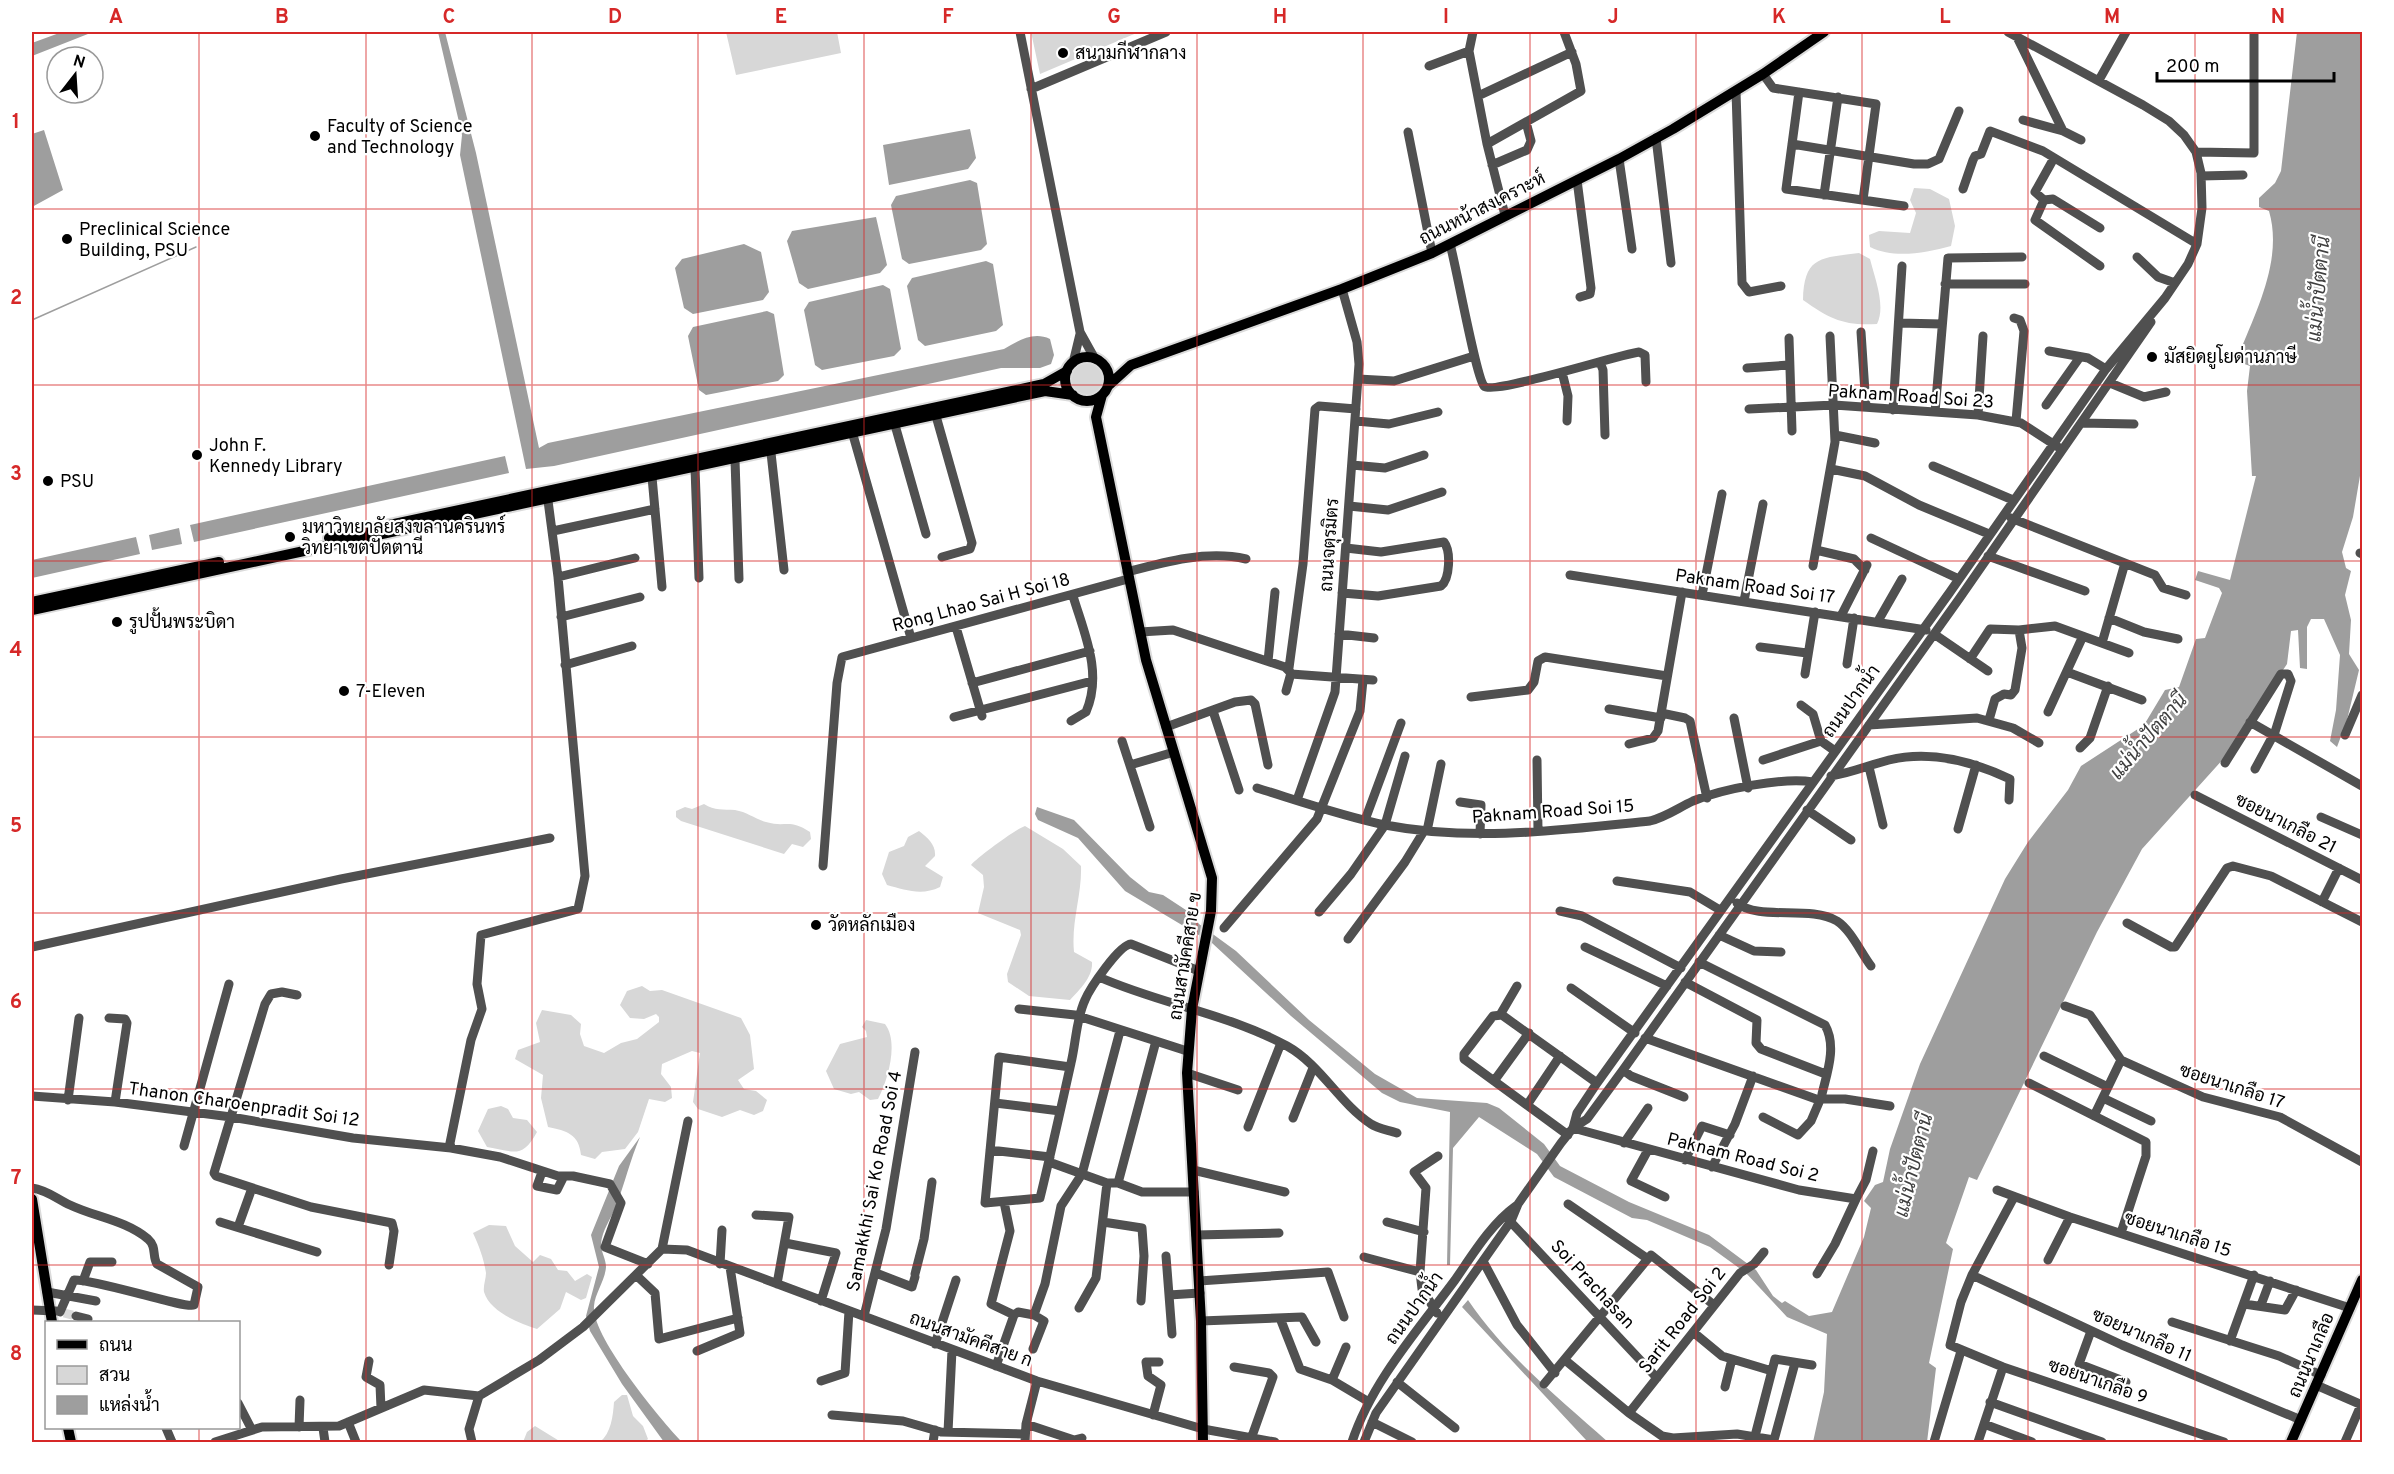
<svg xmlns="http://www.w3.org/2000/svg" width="2394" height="1474" font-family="Overpass,Sarabun,sans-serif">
<rect width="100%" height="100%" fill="#fff"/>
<path fill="#d7d7d7" d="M726,32H837L841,53L736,75Z
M1031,32H1139L1040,74Z
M1914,188L1930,189L1949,199L1955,226L1951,246C1925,253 1894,259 1870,247L1869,235L1879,231L1910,233L1916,213L1910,200Z
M1859,253L1870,259C1875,279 1886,306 1877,324C1844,326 1830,319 1803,300C1804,256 1821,258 1859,253Z
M1071 379a17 17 0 1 1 34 0a17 17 0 1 1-34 0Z
M704,804C715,811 723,809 735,810C747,812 755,819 766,822C786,828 789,818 810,832L811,839L803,847L792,844L784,854L681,821L676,817V811L685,807L692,809Z
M1025,826L1063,849L1081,866C1082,895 1071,922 1074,952L1092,962C1093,977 1080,989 1070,1000L1029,996L1008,982L1007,974L1021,935L1020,930L978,913L984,887L983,875L971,865C978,857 1016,829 1025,826Z
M919,831C928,838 936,845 935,856L925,866L943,877L940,887C922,896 905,890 887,885L882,874L889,852L904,846L908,837Z
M642,986L650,991L662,990L741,1018L750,1035L754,1069L738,1080L744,1089L756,1091L767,1100L763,1111L754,1115L740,1110L722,1117L698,1109L693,1102L700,1053L692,1051L662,1064L661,1074L671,1087L672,1098L665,1102L649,1099L638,1132L625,1149L602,1152L595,1159L581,1155C579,1134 567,1131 548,1127L541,1098L543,1075L515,1059L518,1050L540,1042L536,1023L542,1010L571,1015L581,1024L580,1034L584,1046L604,1053L621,1043L637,1039L659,1022V1017L656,1014L644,1019L630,1018L620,1005L627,991Z
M866,1020L885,1024C899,1042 888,1080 878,1099L870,1100L859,1092L851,1094L834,1089L826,1071L840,1044L867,1037L866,1031L862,1027Z
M501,1106L508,1109L513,1118L527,1120L537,1132C522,1160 513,1151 487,1147L478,1131L488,1109Z
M489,1225L506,1226L515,1246L533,1262L540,1255L551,1259L558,1270L567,1271L575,1281L587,1274L592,1277L586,1298L581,1300L566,1292L560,1309L537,1329C519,1323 490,1312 484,1292C483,1286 486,1279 486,1273C484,1259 479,1246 473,1233Z
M622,1395H627L633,1416L643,1426L648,1439L645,1442H600C611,1433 613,1416 614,1402Z
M535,1426L561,1442H523L527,1432Z"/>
<path fill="#9e9e9e" d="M62,32H93L32,56V43Z
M438,32H445L476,153L539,448L548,443L1004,349C1018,341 1033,331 1050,339L1054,355L1051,364L1040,368H1001L554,466L526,469L460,155L462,135Z
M2297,32H2362V464L2353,517L2342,552L2346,568L2351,571L2345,595L2351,620L2349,654L2359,670L2347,720L2337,747L2330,741L2336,710L2340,655L2324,619H2311L2307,627V669L2300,668L2298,630L2291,631L2287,664L2225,757L2142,849L2097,932L1977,1180L1969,1177L1946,1243L1953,1249L1929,1363L1936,1368L1927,1442H1813L1824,1392L1827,1334L1787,1317L1746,1273L1710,1247L1647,1220L1632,1218L1554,1177L1537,1154L1479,1117L1453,1148L1450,1265H1447L1450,1112L1400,1102L1382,1093L1291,1016L1212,943L1125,891L1078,838L1038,820L1035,814L1037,807L1074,820L1130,877L1149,892L1163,895L1192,914L1199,924L1236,951L1309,1020L1375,1074L1417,1098L1487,1103L1499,1108L1544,1144L1560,1166L1629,1202L1709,1235L1756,1270L1773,1296L1782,1303L1785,1301L1809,1316L1832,1312L1864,1237L1871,1208L1864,1201L1875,1185L1883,1182L1890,1149L1920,1064L2005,879L2028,842L2068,790L2081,766L2144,725L2165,690L2179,687L2196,639L2205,638L2222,593L2219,588L2195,580L2198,571L2230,580L2256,476H2252L2247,391L2250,366L2239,362V354C2257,309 2283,259 2269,211L2259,207V198L2275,183L2281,171Z
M970,129L976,158L968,169L889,185L883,145Z
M44,130L63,190L32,207V134Z
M970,180L977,183L987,244L981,250L909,264L902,259L891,205L896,196Z
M876,217L887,265L880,273L808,289L799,283L787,241L792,231Z
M744,244L761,252L769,292L763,300L693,314L684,308L675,268L682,259Z
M986,261L993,264L1003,325L996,331L925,346L918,340L907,286L912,278Z
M883,285L890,289L901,349L894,356L822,370L815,365L804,310L809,302Z
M767,311L774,314L784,375L778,381L706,395L699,390L688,336L693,327Z
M505,456L509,473L194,542L190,525Z
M179,528L182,544L152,550L149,535Z
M136,537L140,554L32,578V560Z
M640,1137C630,1160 625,1183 616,1206C611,1219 602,1230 601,1244C601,1252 606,1259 606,1267C605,1281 595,1293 594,1306C591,1336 661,1420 682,1442H664L622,1384L590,1331L586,1316L599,1267L591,1235L619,1166Z
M1468,1300C1506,1356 1558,1397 1608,1442H1589L1586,1440L1462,1307Z"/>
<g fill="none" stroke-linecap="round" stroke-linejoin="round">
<path stroke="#9e9e9e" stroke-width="1.5" d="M32,320L196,247"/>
<path stroke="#d9d9d9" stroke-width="9" stroke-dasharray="9 4.5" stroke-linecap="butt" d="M64,1313L76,1316"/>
<g stroke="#dbdbdb" stroke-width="14">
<path id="major" d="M1065 379a22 22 0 1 1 44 0a22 22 0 1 1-44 0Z
M1109,385L1131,365L1342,289L1432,253L1619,159L1673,129L1763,74L1824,32
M1102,395L1096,417L1146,660L1212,878L1211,911L1192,1009L1187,1073L1201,1321L1203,1442
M329,538L1044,384L1067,371
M331,545L1045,391L1073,395
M32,602L219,562
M32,610L327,546
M32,1199L52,1322
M68,1428L71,1442
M2291,1442L2362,1280"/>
</g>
<path stroke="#505050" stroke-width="9" d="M1020,32L1080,332L1095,359
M1473,32L1469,51L1487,144L1505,215
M2016,35L2063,131L2081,140
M1429,66L1469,51
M1763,74L1773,88L1876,104L1863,200
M2099,80L2126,32
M1031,89L1166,32
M1736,91L1742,283L1749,292L1781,286
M1799,92L1786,189L1904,206
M1478,96L1572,52
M2023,120L2063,131
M1408,132L1432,253
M1656,138L1671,263
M1487,144L1581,91L1576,64L1564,32
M1792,144L1914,164H1928L1939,159L1959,111
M2196,152L2254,153V32
M2054,158L2035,192L2044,200L2035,220L2100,266
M1619,159L1632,249
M1492,165L1527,150L1531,141L1526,122
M2201,176L2243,175
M1577,180L1591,288L1590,294L1580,297
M1963,189L1973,160L1975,156L1981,154L1990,131L2043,151L2197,244
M1824,195L1838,97
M2044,200L2053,199L2100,228
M1450,244C1456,265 1476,377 1484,386C1493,395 1617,355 1639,352L1645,355L1646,382
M2137,257L2158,277L2175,283
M1945,284H2025
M2014,318L2020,320L2024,331L2016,421
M1899,323L1942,324
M1861,332L1866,407
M1789,338L1792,431
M2049,351L2088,358L2106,369
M1600,362L1603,370L1605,435
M1073,363L1080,334
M1747,368L1789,365
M1562,372L1568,396L1567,421
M1358,379L1394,381L1474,356
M2110,383L2144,397L2166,392
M2046,405L2080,357
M1749,409L1834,405L1978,415L2021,423L2058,447
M1893,410L1902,266
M1935,412L1948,258L2022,257
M1978,415L1983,336
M936,416L972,543L970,549L942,557
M893,418L926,534
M1356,421L1389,424L1438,412
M2081,423L2134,424
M853,435L911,638
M1835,435L1875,443
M770,444L784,570
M735,460L739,579
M1352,465L1385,468L1424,455
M1933,466L2013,500
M695,468L699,578
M1831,469L1865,476L1919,505L1989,534
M652,477L662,587
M547,493L558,577L585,876L578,909L481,935L477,984L482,1009L471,1040L450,1143L451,1148L500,1157L558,1176H573L610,1184L621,1203L605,1247L648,1264
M1349,506L1388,510L1442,492
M2011,518L2155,575L2163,588L2186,595
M553,531L655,509
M1871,538L1959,579
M1816,550L1854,559L1865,570
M2360,553L2362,554
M1988,556L2085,591
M1813,566L1835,442L1830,336
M1127,572C1164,562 1207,550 1246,559
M1570,575L1926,630
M558,577L635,558
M1342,593L1378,596L1441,586C1450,579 1451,551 1444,542L1381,552L1346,548
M1702,595L1722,494
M1744,601L1763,504
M1841,616L1867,565
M561,617L640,597
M2109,618L2144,632L2178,639
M1878,621L1902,579
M956,627L982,716
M1140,632L1173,630L1285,667L1291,673L1286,691
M1339,634L1374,638
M1934,634L1988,671
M2102,643L2125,563
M1760,647L1807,653
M1970,659L1990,629L2019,630L2055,626L2129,653
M1268,661L1275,592
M1847,664L1854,618
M565,665L632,646
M1289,668L1303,564L1315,409L1319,406L1356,409
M2067,672L2142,700
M1291,674L1373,680
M1805,674L1815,612
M972,683L1090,651
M1471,697L1528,690L1534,682L1538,661L1545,657L1667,676
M1801,705L1813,714L1821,741L1835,751
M1609,709L1661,718
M1213,711L1239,790
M2048,712L2083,636
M1661,713L1685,718L1690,721L1707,798
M954,717L1092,681
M1734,718L1748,788
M1989,720L1995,699L2004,694L2011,695L2015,690L2022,648L2019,630
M1071,721L1086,712C1103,673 1084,633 1073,596
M2250,722L2362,786
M1869,725L1977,718L2013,728L2039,743
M1166,727L1235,702L1251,700L1255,704L1268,765
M2345,735L2362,695
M1122,741L1150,827
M1629,744L1653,738L1658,731L1682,592
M2080,748L2090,738L2108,686
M1537,760L1538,831
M1763,760L1821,741
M2225,763L2281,674H2288L2291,681L2275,732L2255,769
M1130,765L1174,752
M1869,767L1883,825
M1831,776C1851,773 1869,765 1889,760C1930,750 1972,761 2010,779L2009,800
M1257,788C1299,801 1342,816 1385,825C1473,842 1562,830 1650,821C1666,817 1678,808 1693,801C1722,789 1783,777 1813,782
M2195,795L2362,880
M1297,800L1335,692L1359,364L1357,342L1342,289
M1460,802L1481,805L1480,834
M1807,810L1851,840
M2321,817L2362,835
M1365,820L1401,723
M1958,829L1976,765
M1427,831L1441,764
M823,866L837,683L842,657L1128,579
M1617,881L1690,892L1720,910
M2322,902L2339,868
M1737,903C1759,921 1810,905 1837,921C1851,930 1861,953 1871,966
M1560,911L1582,916L1681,968
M1319,912L1351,874L1385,825L1405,756
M2127,923L2171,947H2175L2227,868L2233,866L2271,876L2362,922
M1224,928L1317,819L1360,711L1363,680
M1719,935L1754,951L1781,952
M1348,939L1405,862L1424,831
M32,947L341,879L550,838
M1585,947L1667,986
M1699,962L1825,1025C1837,1046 1827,1073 1822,1094
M1099,977C1160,1004 1229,1014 1287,1046C1321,1065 1339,1103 1371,1124C1378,1129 1389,1130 1397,1133
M1685,982L1757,1020L1756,1043L1761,1049L1823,1073
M1571,988L1635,1033
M297,995L282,992L271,994L265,1004L214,1173L216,1176L311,1207L392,1223L394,1231L389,1265
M2065,1006L2090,1015L2121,1060L2094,1116
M1019,1009L1075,1015L1187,1051
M1500,1015L1517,986
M109,1018L125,1019L127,1023L115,1102
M1645,1038L1816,1099H1845L1890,1106
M2044,1056L2108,1087
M2121,1060L2203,1097L2280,1117L2362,1162
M1070,1067L999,1057L985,1203L1040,1198C1051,1153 1061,1108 1071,1063C1076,1043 1076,1019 1085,1000C1090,988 1119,945 1131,944L1199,971
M1623,1070L1631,1076L1684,1097
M1187,1073L1238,1090
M1494,1081L1529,1033
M2029,1083L2146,1142V1156L2121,1233
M32,1096L115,1102L231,1117L353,1138L451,1148
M2103,1098L2151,1121
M68,1100L79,1018
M995,1103L1060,1111
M1527,1105L1560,1056
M1763,1117L1798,1135L1811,1121L1820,1100
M1293,1118L1313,1068
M1248,1127L1281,1043
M1573,1128L1577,1113L1597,1083L1950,592L2106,369L2165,298L2188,264L2197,244L2202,208L2201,173L2196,152L2184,135L2169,121L2143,105L2008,32
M1573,1128L1799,1190L1856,1199L1866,1180L1873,1151
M1568,1135L1464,1059V1054L1493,1016L1502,1015L1597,1083
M1624,1143L1648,1108
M184,1146L229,984
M990,1150L1050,1157
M1648,1150L1631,1181L1665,1197
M1685,1160L1702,1126L1730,1135
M1049,1162L1107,1183H1118L1142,1192H1194
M1712,1167L1735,1124L1753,1076
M1193,1170L1285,1192
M542,1172L537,1186L557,1190L564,1176
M1118,1183L1156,1041
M32,1188C47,1190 57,1199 70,1205C95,1217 125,1220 148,1239C157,1247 152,1256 157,1264L198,1287L194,1305C185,1309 96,1279 74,1280L60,1312
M1997,1190L2070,1217L2350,1308
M2014,1197L1972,1275L1961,1302L1950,1345L2003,1367L2224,1442
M1004,1202L1010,1231L991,1304L1014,1315L1018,1312L1034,1315L1045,1284L1061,1206L1082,1174L1120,1031
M1568,1204L1648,1259
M756,1215L789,1217L777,1284
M1507,1218L1657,1378
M220,1222L317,1252
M1103,1222L1142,1228L1144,1256L1141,1301
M1387,1222L1424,1232
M238,1227L252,1188
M1196,1235L1279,1233
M785,1243L836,1253L821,1301
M662,1249L687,1250L1037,1381L1203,1429L1275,1442
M662,1249L688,1121
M1166,1256L1172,1334
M1364,1257L1420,1272
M2048,1260L2070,1217
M1483,1261L1517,1325L1555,1373
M720,1264L722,1230
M876,1273L912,1287L915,1277
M915,1274L924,1239L932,1182
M1817,1274L1835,1244L1856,1199
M636,1275L655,1293L659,1339L738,1318
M1972,1275L2122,1345L2301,1420
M83,1281L90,1262H112
M1199,1281L1328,1272L1344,1317
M47,1292L96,1301
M1169,1295L1200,1293
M2244,1304L2285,1310L2296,1290
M2261,1305L2270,1281
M1079,1308L1096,1278L1107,1183
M32,1310L56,1311
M1437,1313L1422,1289L1420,1272L1426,1188L1414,1172L1438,1156
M76,1316L88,1319
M864,1316L886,1229L915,1052
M1280,1318L1300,1369L1332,1380L1369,1402
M1201,1321L1302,1317L1316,1342
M2172,1322L2279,1356L2321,1375
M2091,1331L2079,1364L2126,1382
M1693,1332L1722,1356L1772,1371
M2230,1341L2254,1275
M935,1344L956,1280
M1033,1349L1044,1321L1034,1315
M697,1351L740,1333L730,1267
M1565,1360L1629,1413L1662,1436L1673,1438L1737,1434L1774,1440L1795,1363
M369,1361L366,1377L380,1385L381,1408
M996,1366L1014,1315
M1234,1367L1269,1373L1273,1377L1251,1439
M1332,1380L1346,1347
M821,1381L845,1373L849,1311
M1397,1382L1455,1428
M1544,1384L1651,1255L1714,1305
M2316,1385L2362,1405
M1725,1387L1732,1359
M1990,1402L2102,1442
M238,1403L252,1430
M1629,1413L1740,1273L1754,1264L1764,1252
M832,1415L903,1421L941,1432L1024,1434
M1153,1415L1161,1385L1148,1376L1146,1362H1159
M348,1422L356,1442
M1372,1422L1412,1442
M1026,1424L1074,1440L1082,1438
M1984,1424L2032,1442
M299,1427L300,1400
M166,1428L172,1442
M323,1428L325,1442
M948,1432L952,1350
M1755,1436L1775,1359L1812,1365
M215,1442L262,1427L339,1426L424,1390L479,1396L539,1360L583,1327L662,1249
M472,1442L469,1429L479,1396
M933,1442L935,1430
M1025,1442L1026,1424L1037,1381
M1352,1442C1371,1383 1418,1330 1455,1280C1473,1254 1491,1224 1516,1206
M1364,1442L1376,1413L1511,1221L1518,1204L1561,1143L1573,1128L1587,1119L1623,1070L1959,599L2151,322
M1934,1442L1961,1351
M1978,1442L2003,1367
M2345,1442L2361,1405"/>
<use href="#major" stroke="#000" stroke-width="10"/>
</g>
<path fill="none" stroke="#d62828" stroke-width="1.5" stroke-opacity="0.55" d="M199,32V1322M366,32V1442M532,32V1442M698,32V1442M864,32V1442M1031,32V1442M1197,32V1442M1363,32V1442M1530,32V1442M1696,32V1442M1862,32V1442M2028,32V1442M2195,32V1442M32,209H2362M32,385H2362M32,561H2362M32,737H2362M32,913H2362M32,1089H2362M32,1265H2362M199,1428V1442"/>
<g fill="#000" stroke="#fff" stroke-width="2">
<circle cx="1063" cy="53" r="6"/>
<circle cx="315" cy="136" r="6"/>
<circle cx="67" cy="239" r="6"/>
<circle cx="2152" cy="357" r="6"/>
<circle cx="197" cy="455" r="6"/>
<circle cx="48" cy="481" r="6"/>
<circle cx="290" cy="537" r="6"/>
<circle cx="117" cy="622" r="6"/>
<circle cx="344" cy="691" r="6"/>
<circle cx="816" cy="925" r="6"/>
</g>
<g text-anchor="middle" stroke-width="4.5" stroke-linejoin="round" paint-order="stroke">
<g font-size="18" fill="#000" stroke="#fff" text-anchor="start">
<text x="1075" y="59">สนามกีฬากลาง</text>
<text x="327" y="132">Faculty of Science<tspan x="327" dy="21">and Technology</tspan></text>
<text x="79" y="235">Preclinical Science<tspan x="79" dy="21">Building, PSU</tspan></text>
<text x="2164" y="363">มัสยิดยูโยด่านภาษี</text>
<text x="209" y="451">John F.<tspan x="209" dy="21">Kennedy Library</tspan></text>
<text x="60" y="487">PSU</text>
<text x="302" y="533">มหาวิทยาลัยสงขลานครินทร์<tspan x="302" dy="21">วิทยาเขตปัตตานี</tspan></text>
<text x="129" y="628">รูปปั้นพระบิดา</text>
<text x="356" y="697">7-Eleven</text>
<text x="828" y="931">วัดหลักเมือง</text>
</g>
<g font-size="18" fill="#000" stroke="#fff">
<text transform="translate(1482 208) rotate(-27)" y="6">ถนนหน้าสงเคราะห์</text>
<text transform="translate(1911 396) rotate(4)" y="6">Paknam Road Soi 23</text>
<text transform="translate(1329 545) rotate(-86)" y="6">ถนนจตุรมิตร</text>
<text transform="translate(1755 586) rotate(8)" y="6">Paknam Road Soi 17</text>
<text transform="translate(981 602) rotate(-15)" y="6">Rong Lhao Sai H Soi 18</text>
<text transform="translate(1851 701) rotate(-54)" y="6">ถนนปากน้ำ</text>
<text transform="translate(1553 811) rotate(-4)" y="6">Paknam Road Soi 15</text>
<text transform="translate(2286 823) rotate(27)" y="6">ซอยนาเกลือ 21</text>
<text transform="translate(1185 956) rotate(-81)" y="6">ถนนสามัคคีสาย ข</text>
<text transform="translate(2232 1086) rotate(18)" y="6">ซอยนาเกลือ 17</text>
<text transform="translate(244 1104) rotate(8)" y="6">Thanon Charoenpradit Soi 12</text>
<text transform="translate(1743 1157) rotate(14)" y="6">Paknam Road Soi 2</text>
<text transform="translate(874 1181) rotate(-79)" y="6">Samakkhi Sai Ko Road Soi 4</text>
<text transform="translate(2178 1234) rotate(18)" y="6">ซอยนาเกลือ 15</text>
<text transform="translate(1593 1284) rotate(47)" y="6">Soi Prachasan</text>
<text transform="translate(1414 1308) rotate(-54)" y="6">ถนนปากน้ำ</text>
<text transform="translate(1682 1320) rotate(-52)" y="6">Sarit Road Soi 2</text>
<text transform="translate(2142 1335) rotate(24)" y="6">ซอยนาเกลือ 11</text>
<text transform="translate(971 1339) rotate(20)" y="6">ถนนสามัคคีสาย ก</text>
<text transform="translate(2311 1355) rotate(-67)" y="6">ถนนนาเกลือ</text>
<text transform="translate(2098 1381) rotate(19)" y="6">ซอยนาเกลือ 9</text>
</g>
<g font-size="20" font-style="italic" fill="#3f3f3f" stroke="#fff">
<text transform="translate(2318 289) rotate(-85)" y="7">แม่น้ำปัตตานี</text>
<text transform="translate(2148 736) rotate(-49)" y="7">แม่น้ำปัตตานี</text>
<text transform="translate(1913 1165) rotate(-76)" y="7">แม่น้ำปัตตานี</text>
</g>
</g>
<rect width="2394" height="1474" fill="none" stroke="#ffffff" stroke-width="66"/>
<rect x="45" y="1321" width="195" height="108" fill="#ffffff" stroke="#999999" stroke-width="1.5"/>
<rect x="57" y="1340" width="30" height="9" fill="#000000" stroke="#999999" stroke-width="1.5"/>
<text x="99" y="1351" font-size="18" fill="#000000">ถนน</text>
<rect x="57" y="1366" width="30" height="18" fill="#d7d7d7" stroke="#999999" stroke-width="1.5"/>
<text x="99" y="1381" font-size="18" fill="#000000">สวน</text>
<rect x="57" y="1396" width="30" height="18" fill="#9e9e9e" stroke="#999999" stroke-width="1.5"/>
<text x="99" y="1411" font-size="18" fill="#000000">แหล่งน้ำ</text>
<g transform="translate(75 75) rotate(17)"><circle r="28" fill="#ffffff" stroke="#999999" stroke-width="1.5"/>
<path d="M0-4.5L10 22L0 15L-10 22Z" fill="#000000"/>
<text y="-9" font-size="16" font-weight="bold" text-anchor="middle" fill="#000000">N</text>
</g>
<path d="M2157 72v9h177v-9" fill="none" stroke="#000000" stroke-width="3"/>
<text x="2166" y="72" font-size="18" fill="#000000" stroke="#ffffff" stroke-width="4.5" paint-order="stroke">200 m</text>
<rect x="33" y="33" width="2328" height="1408" fill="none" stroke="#d62828" stroke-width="2"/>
<g font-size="20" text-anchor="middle" font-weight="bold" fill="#d62828">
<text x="116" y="23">A</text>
<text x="282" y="23">B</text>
<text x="449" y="23">C</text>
<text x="615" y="23">D</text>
<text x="781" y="23">E</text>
<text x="948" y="23">F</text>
<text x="1114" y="23">G</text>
<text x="1280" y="23">H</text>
<text x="1446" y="23">I</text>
<text x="1613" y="23">J</text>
<text x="1779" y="23">K</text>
<text x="1945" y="23">L</text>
<text x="2112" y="23">M</text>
<text x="2278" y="23">N</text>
<text x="16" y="128">1</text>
<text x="16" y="304">2</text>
<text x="16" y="480">3</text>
<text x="16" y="656">4</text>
<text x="16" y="832">5</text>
<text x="16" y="1008">6</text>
<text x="16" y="1184">7</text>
<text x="16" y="1360">8</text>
</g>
</svg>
